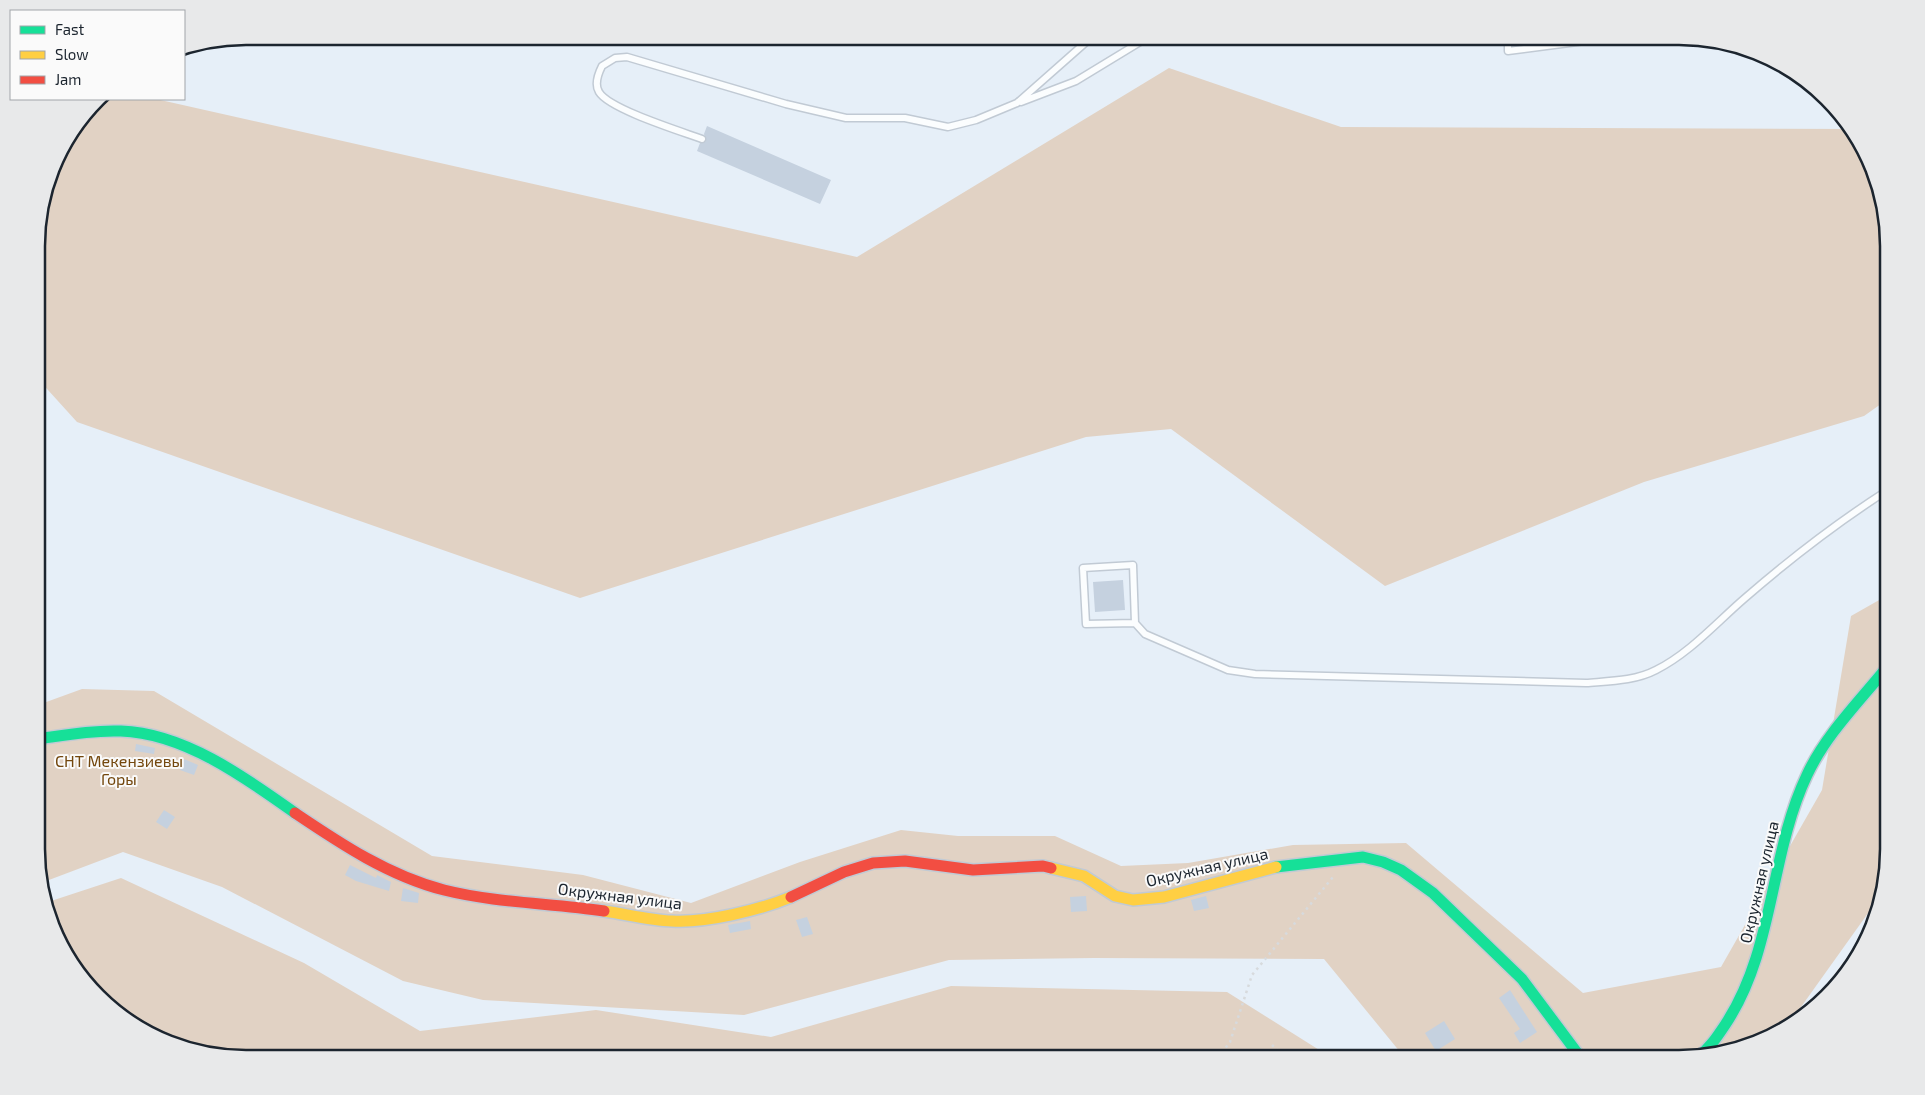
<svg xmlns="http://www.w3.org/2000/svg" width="1925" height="1095" font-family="'Exo 2',sans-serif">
<rect width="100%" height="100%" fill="#e6eff8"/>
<path fill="#e1d2c4" d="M1169,68L1341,127L1853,129L1878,178L1888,232V399L1864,416L1644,482L1385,586L1171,429L1086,437L580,598L77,422L38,379V219L58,153L100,99H156L857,257Z
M1888,595V862L1876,902L1786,1028L1746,1048L1692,1058H1405L1324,959L1094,958L949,960L744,1015L483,1000L403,981L222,887L123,852L41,883L38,876V705L82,689L154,691L432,856L583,875L691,903L800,862L901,830L958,836H1055L1121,866L1188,863L1293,845L1406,843L1583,993L1721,967L1822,790L1851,616Z
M121,878L304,963L420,1031L596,1010L771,1037L951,986L1227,992L1332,1058L246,1059L192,1052L141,1031L72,966L48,902Z
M1867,932L1861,954L1808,1010L1863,936Z"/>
<path fill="#c5d1df" d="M707,126L831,180L820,204L697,151L700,143L706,141L704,134Z
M1123,580L1125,610L1095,612L1093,582Z
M136,744L155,748L154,754L135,751Z
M184,759L198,765L194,775L180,770Z
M164,810L175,817L167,829L156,822Z
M350,865L376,878L377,875L391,882L389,891L356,881L345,875Z
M403,888L419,893L418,903L401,901Z
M1086,896L1087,911L1071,912L1070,897Z
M1206,896L1209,908L1194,911L1191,900Z
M807,917L813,934L802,937L796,920Z
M750,921L751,929L730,933L728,925Z
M1510,990L1537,1032L1520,1043L1514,1033L1520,1029L1499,998Z
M1444,1021L1455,1039L1436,1051L1425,1033Z"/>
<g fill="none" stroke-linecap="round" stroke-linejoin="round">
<g stroke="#c1cad4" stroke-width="9">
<path id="lane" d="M1508,36V51L1623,36
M1021,102L1076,81L1150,36
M702,139C680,131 609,109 599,92C594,84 598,74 602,66L615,58L627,57L786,104L846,118H905L948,127L976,120L1017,103L1093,36
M1135,623L1086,624L1083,568L1133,565L1135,623L1145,634L1228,670L1255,674L1586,683C1610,681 1635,681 1656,670C1690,653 1717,622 1745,598C1790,559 1838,522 1888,490"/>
</g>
<g stroke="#c1cad4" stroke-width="14">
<path id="fast" d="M38,739C66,735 93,730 121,731C184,733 246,778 295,813
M1276,867L1363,857L1383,862L1401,870L1433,893L1522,979L1581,1058
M1698,1057C1709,1049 1717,1037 1725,1025C1775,950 1769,855 1807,775C1826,734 1860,701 1888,666"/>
</g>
<g stroke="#c1cad4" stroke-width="14">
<path id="slow" d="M1051,868L1084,876L1115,896L1133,900L1164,897L1276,867
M604,911C626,914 649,920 672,921C706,923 760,910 791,897"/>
</g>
<g stroke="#c1cad4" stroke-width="14">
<path id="jam" d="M295,813C341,844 389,876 444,890C496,903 551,903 604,911
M791,897L844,872L873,863L905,861L973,870L1043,866L1051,868"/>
</g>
<path stroke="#d7dadd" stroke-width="2.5" stroke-dasharray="2.5 4" stroke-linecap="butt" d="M1272,1045L1286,1058
M1218,1058L1230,1042L1252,975L1333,877"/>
<use href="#lane" stroke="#fbfdfe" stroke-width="6"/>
<use href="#fast" stroke="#16e098" stroke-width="11"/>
<use href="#slow" stroke="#ffcf43" stroke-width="11"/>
<use href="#jam" stroke="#f24e42" stroke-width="11"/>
</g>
<g text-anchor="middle" stroke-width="4" stroke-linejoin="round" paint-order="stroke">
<g font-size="16" fill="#73470d" stroke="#fafafa">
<text x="119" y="767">СНТ Мекензиевы<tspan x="119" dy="18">Горы</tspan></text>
</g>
<g font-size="16" fill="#1c252f" stroke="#fafafa">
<text transform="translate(1207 867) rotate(-13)" y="6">Окружная улица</text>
<text transform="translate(1759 882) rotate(-77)" y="6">Окружная улица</text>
<text transform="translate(620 896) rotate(7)" y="6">Окружная улица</text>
</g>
</g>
<path d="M0 0H1925V1095H0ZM246 45H1679A201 201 0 0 1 1880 246V849A201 201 0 0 1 1679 1050H246A201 201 0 0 1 45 849V246A201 201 0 0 1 246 45Z" fill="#e8e9ea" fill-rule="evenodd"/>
<path fill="none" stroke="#1c252f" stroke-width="2.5" d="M246 45H1679A201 201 0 0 1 1880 246V849A201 201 0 0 1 1679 1050H246A201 201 0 0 1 45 849V246A201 201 0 0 1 246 45Z"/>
<rect x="10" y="10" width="175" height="90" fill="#fafafa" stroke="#a1a5a9"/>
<rect x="20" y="26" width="25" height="8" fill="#16e098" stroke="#a1a5a9"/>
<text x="55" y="35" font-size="15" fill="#1c252f">Fast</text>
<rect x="20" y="51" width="25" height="8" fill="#ffcf43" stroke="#a1a5a9"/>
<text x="55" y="60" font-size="15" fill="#1c252f">Slow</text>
<rect x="20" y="76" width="25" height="8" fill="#f24e42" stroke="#a1a5a9"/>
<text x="55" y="85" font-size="15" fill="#1c252f">Jam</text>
</svg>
